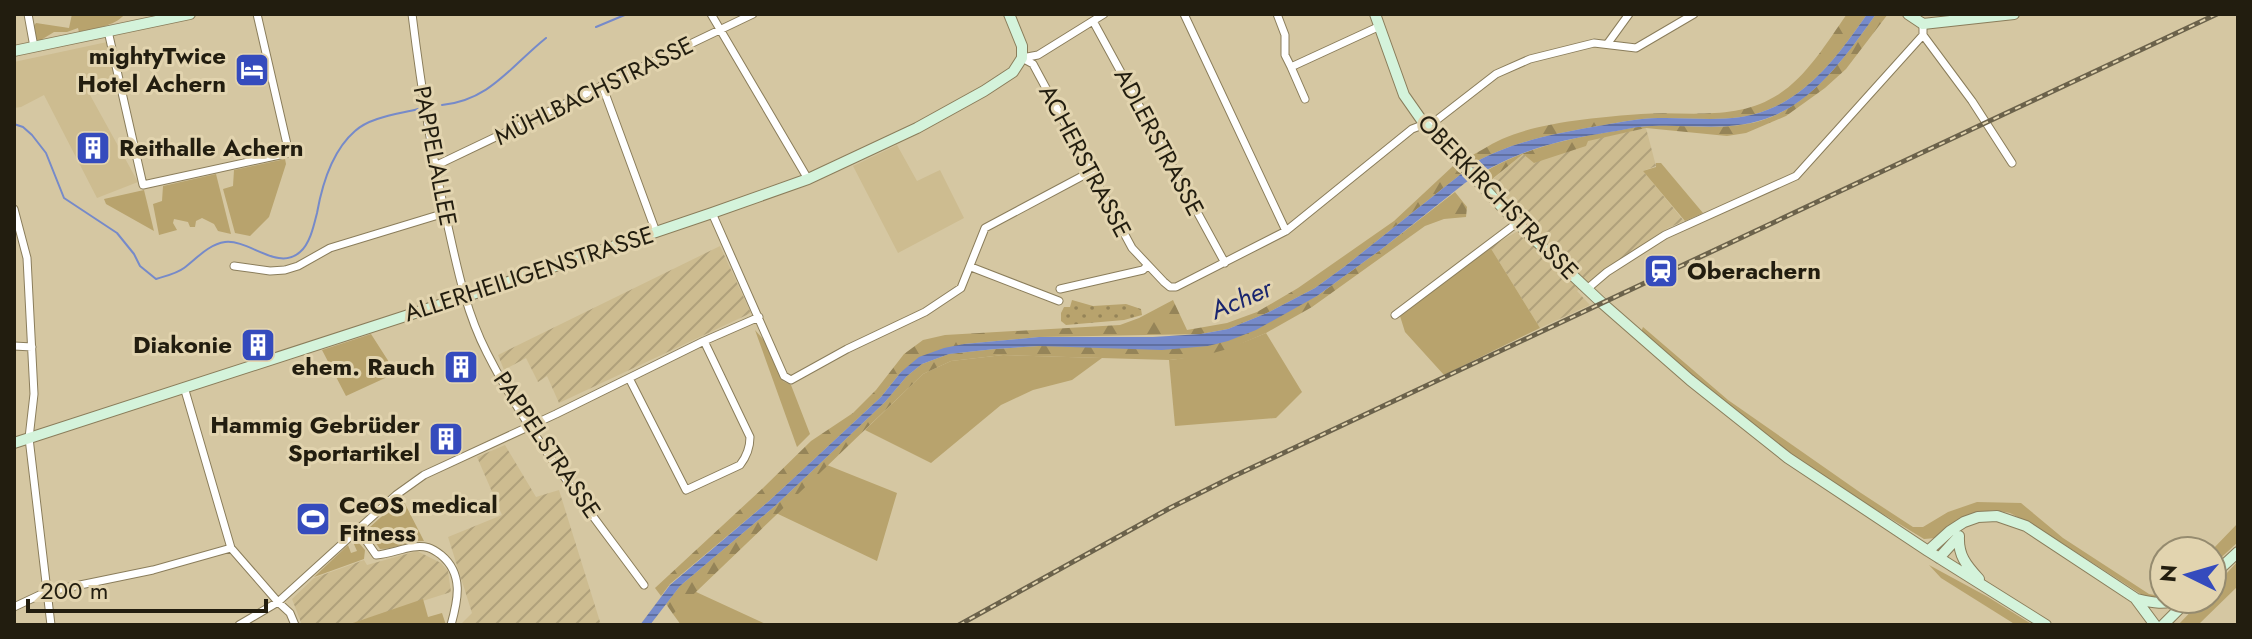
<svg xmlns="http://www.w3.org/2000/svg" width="2252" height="639" font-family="Jost,sans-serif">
<defs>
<pattern id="industrial-furrows" width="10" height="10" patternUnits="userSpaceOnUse" patternTransform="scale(2)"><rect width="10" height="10" fill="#cdbc90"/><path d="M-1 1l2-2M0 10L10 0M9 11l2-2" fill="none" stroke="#b0a17b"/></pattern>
<pattern id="forest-firs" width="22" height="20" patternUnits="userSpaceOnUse" patternTransform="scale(2)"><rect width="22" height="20" fill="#b8a36d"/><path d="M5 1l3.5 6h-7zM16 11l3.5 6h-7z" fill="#958458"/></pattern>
<pattern id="park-dots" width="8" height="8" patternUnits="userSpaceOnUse" patternTransform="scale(2)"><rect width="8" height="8" fill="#b8a36d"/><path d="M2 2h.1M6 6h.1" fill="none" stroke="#958458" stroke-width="1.8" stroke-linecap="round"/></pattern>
<pattern id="water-rules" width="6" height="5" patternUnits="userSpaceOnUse" patternTransform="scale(2)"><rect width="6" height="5" fill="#768ac9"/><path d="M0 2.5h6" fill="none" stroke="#6070a2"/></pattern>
</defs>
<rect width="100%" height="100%" fill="#d5c7a2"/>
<path fill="#cdbc90" d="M107,42L117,81L90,95L138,182L97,198L44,95L21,107L14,108V62Z
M897,145L917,181L940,170L964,218L898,253L853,166Z"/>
<path fill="url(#industrial-furrows)" d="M1646,128L1656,166L1643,171L1684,221L1668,228L1623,257L1577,291L1590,305L1540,328L1490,247L1518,231L1524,220L1487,184L1523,154Z
M720,246L751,313L559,403L547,376L538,382L526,358L504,370L498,355Z
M505,445L536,497L559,490L601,625H460L472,613L448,537L502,515L477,457Z
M417,551L441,563L448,571L451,592L347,625H302L292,599L314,578L364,560L367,565Z"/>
<path fill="#b8a36d" d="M72,14H125C114,27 94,28 79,32L78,28L67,32H54L36,43L33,27L36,23L69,28Z
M285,159L286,164L269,217L250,236L235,233L223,189L233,186L234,170Z
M1656,163H1661L1703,213L1685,221L1643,171L1656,167Z
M216,174L231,234L218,231L214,224L202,218L196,221L195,227H190L188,222L174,219L173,223L177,230L159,235L153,204L162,201L163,186Z
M144,190L154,231L106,204L104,199Z
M1490,247L1540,328L1444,375L1405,332L1400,316L1402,312Z
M1643,327L1728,400L1861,493L1913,527H1923L1948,512L1977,502L2021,503L2063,538L2149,594L2160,596L2164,594V599L2147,598L2037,527L2010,513L1994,510L1971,514L1955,522L1936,538L1924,539C1870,506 1814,473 1764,435C1721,402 1681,367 1641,332Z
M755,330L769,346L783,381L791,385L810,434L797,447Z
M1266,333L1302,392L1276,418L1175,426L1169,360C1207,356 1231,348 1266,333Z
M371,334L396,373L346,396L322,350Z
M1003,355L1102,358L1072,380L1033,390L1001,405L931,463L865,430L923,374L951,361Z
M827,465L897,493L877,561L776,513Z
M402,498L424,541C409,540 396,549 380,549L369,533L370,527Z
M2238,523V542L2212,566L2211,551Z
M353,542L359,543L365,550L364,559L314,577L348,545L351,553L357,551Z
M2238,561V586L2198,625H2178L2203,599H2212V589Z
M1929,565L1988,597L2033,625H2016L1941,578Z
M694,591L768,625H681L673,614Z
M423,599L428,617L442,613L446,625H347Z"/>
<path fill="url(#forest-firs)" d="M1847,14H1867C1842,51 1810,94 1767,110C1732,124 1695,117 1658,118C1640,118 1621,122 1604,125C1557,133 1512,141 1470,165L1464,160C1477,153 1489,145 1502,139C1540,122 1600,117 1641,114C1685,111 1734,121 1774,97C1805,80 1827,42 1847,14Z
M1876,14H1888L1846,69L1825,88L1786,116L1746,133L1727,136L1646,128L1588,141L1586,146L1534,163L1523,154L1491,180L1487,181L1481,174C1523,149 1561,140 1609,132C1623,130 1637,126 1651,126C1694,124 1737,134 1778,114C1820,93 1850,51 1876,14Z
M1453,166L1461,174L1344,267L1315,288L1267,313L1228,329L1201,334L1039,337L964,344L901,372L881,397L769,501L670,584L661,596L655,588L763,488L811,441L853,413L876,390L904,354L923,340L945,335L1120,325L1139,318L1173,300L1187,330L1227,323L1257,312L1298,288L1394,221Z
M1455,192L1467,207L1466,217L1444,219L1425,226L1312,307L1266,333L1231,348L1199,357L1169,360L1003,355L951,361L923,374L673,614L666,604L680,586L775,506L885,402L907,376L922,364L949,354L995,349L1039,346H1208L1317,296L1383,248Z"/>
<path fill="url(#park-dots)" d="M1072,300L1093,306L1126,304L1141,309L1142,315L1124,320L1066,325L1061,321V313L1064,307H1070Z"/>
<path fill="url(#water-rules)" d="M1867,14H1876C1850,51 1816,99 1773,116C1733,133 1694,124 1652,126C1638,126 1624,130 1610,132C1559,140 1523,149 1478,175L1470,165C1512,141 1557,133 1604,125C1621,122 1640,118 1658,118C1695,117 1732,124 1767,110C1810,94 1842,51 1867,14Z
M1461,174L1468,181L1465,183L1383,248L1317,296L1256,330L1228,341L1208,346L1162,350L1039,346L995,349L949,354L922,364L907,376L885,402L775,506L680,586L650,625H640L670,585L769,501L881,397L901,372L919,357L944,348L964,344L1039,337H1153L1201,334L1228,329L1267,313L1315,288L1344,267Z"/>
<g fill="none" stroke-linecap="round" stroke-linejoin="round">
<path stroke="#768ac9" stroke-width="2" d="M596,27L627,14
M442,105C490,100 510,67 546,38
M14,124L23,127L32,135L46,153L64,198L117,233L134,254L140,266L156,279C165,276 176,274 184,268C196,259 209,244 225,242C249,239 278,272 300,252C310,244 314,225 317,213C322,185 333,150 355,131C370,117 399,114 418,109"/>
<g stroke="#8a7d5b" stroke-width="9">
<path id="street" d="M28,14L34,47
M412,14C421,87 432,159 449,231C458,272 467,314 487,353C529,436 589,510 644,585
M711,14L808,179
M1184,14L1286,231
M1277,14L1285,35V55L1291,67L1380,26
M1093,21L1225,263
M108,31L143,185L289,153L257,14
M1923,35L1972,101L2012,163
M1608,43L1629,14
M1022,58L1033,64L1132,248L1164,282L1170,287H1176L1286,231L1412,129L1438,119L1496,74L1530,59L1594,43L1636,48L1694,14
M1022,58L1038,55L1104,14
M1291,67L1305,99
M602,85L656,232
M435,166L753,14
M14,209L27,258L34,394L29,438L51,625
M712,213L784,376L791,380L847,349L925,312L961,288L985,228L1090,172
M234,266L270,271L285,270L298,266L330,248L445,213
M971,267L1059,301
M1060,289L1143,270L1147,266
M1587,289L1607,272L1665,235L1796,176L1923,35V24
M1395,315L1517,223
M14,346L32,347
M629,378L686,490L740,465C747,456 750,448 750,437L704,341
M184,387L231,548L278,602L290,613L295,625
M358,529L376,555C389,554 400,549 413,547C425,545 432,548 441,555C464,574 458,600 451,625
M14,607L46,592L153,570L231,548
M239,625L278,602L396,495L424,475L556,414L704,341L759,317"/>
</g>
<g stroke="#8a7d5b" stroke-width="12">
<path id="secondary" d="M1375,14L1404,95L1425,125L1517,223L1602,303L1690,380L1788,458L1928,551L2046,625
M1908,14L1923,24L2014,14
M14,51L190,14
M14,443L464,297L712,213L808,179L917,128L984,91L1013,72L1022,58V46L1009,14
M1959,536C1958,555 1966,565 1979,579
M1928,551L1950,531L1964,522L1978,517L1997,516L2026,526L2135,598L2155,625
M1939,558L1959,536
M2212,576L2238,552
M2137,599C2153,603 2165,605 2181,599
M2163,625L2189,599"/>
</g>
<use href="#street" stroke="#fff" stroke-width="7"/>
<use href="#secondary" stroke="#d4f3db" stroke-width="10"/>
<g stroke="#6b624b" stroke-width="5">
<path id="rail" d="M959,625L1170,508L1232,477L2217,14"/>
</g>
<use href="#rail" stroke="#e2d4af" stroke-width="2" stroke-dasharray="6" stroke-linecap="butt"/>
</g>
<defs>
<g id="hotel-square" transform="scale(1.8)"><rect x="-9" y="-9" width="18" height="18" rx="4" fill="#354bbd" stroke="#e2d4af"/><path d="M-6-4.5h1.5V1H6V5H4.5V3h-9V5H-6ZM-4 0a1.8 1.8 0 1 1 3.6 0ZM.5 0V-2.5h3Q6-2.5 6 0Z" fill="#fff"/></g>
<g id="building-square" transform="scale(1.8)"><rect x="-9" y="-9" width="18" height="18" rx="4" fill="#354bbd" stroke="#e2d4af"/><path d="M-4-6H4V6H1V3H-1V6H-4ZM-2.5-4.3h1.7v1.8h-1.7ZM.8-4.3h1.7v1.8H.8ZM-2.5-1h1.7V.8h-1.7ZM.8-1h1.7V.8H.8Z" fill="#fff"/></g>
<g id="station-square" transform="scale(1.8)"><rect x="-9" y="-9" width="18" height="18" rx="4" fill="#354bbd" stroke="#e2d4af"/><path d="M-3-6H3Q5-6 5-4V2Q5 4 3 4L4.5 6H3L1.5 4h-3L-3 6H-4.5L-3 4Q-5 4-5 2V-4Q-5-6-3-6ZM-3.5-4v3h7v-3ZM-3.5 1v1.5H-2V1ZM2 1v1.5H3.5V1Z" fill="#fff"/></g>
<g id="stadium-square" transform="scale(1.8)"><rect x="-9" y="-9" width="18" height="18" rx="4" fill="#354bbd" stroke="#e2d4af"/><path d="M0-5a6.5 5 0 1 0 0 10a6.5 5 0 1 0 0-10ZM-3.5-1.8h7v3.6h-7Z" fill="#fff"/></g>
</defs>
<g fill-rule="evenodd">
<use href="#hotel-square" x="252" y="70"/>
<use href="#building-square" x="93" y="148"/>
<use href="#station-square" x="1661" y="271"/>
<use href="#building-square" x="258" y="345"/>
<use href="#building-square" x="461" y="367"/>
<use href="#building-square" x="446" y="439"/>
<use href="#stadium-square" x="313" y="519"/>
</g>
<g text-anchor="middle" stroke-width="6" stroke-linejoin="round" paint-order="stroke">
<g font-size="24" font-weight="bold" fill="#221d0f" stroke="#e2d4af" text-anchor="end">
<text x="226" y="64">mightyTwice<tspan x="226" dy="28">Hotel Achern</tspan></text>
<text x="119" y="156" text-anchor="start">Reithalle Achern</text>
<text x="1687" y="279" text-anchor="start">Oberachern</text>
<text x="232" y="353">Diakonie</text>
<text x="435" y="375">ehem. Rauch</text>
<text x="420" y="433">Hammig Gebrüder<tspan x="420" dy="28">Sportartikel</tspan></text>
<text x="339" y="513" text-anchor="start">CeOS medical<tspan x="339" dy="28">Fitness</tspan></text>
</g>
<g font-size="24" fill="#221d0f" stroke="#e2d4af">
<text transform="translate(594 91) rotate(-26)" y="8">MÜHLBACHSTRASSE</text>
<text transform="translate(1159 142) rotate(62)" y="8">ADLERSTRASSE</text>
<text transform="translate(435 156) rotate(79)" y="8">PAPPELALLEE</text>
<text transform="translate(1085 161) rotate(62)" y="8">ACHERSTRASSE</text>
<text transform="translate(1498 197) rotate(46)" y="8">OBERKIRCHSTRASSE</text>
<text transform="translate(529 274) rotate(-18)" y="8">ALLERHEILIGENSTRASSE</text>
<text transform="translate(547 445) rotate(56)" y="8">PAPPELSTRASSE</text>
</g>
<g font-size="26" font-style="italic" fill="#19256f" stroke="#e2d4af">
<text transform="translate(1241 299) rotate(-23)" y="9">Acher</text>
</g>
</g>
<rect width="2252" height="639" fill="none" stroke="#221d0f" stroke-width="32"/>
<g transform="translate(2188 575) rotate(275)"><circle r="38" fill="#e2d4af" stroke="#958b6f" stroke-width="2"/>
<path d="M0-6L14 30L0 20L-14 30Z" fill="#354bbd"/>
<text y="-12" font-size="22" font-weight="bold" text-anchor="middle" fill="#221d0f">N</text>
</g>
<path d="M28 599v12h238v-12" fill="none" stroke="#221d0f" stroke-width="4"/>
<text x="40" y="599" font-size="24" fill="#221d0f" stroke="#e2d4af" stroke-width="6" paint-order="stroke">200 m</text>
</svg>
